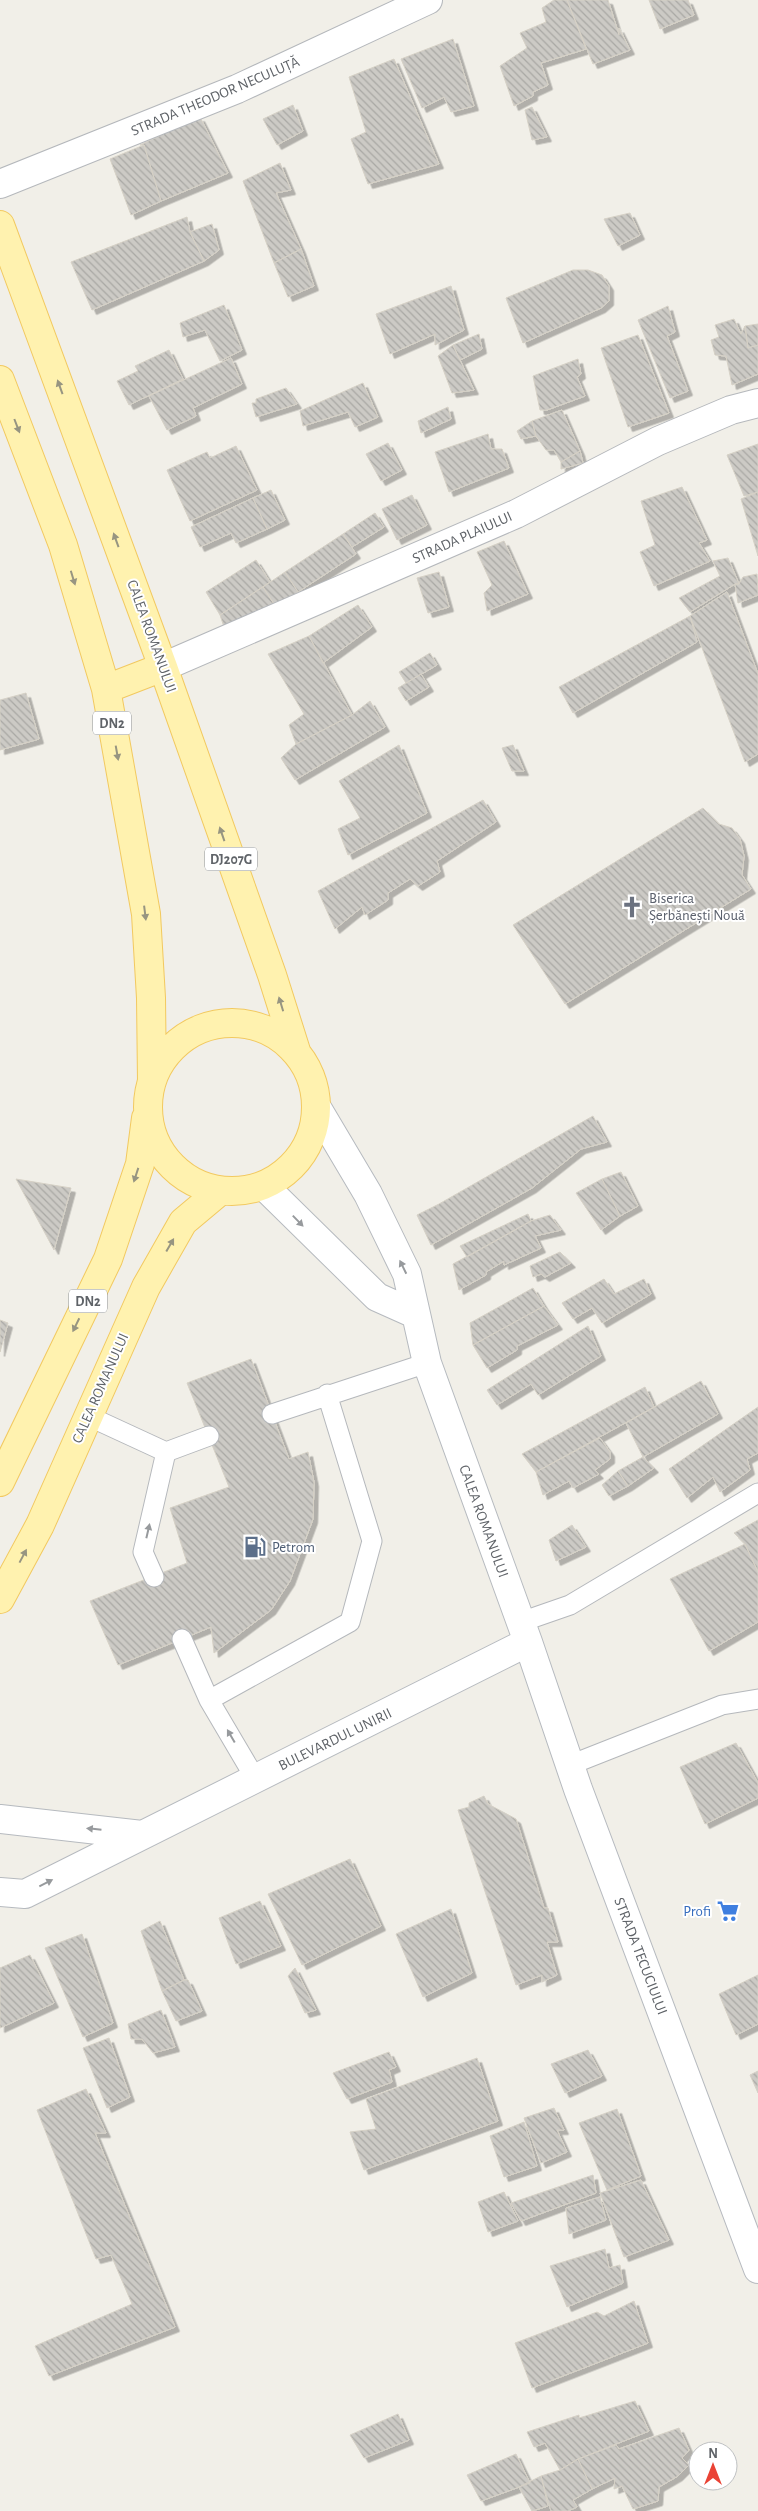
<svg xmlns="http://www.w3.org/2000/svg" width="758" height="2511" font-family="'Alegreya Sans',sans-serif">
<defs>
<pattern id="building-back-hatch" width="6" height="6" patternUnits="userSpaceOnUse" patternTransform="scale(1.25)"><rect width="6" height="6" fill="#cccac5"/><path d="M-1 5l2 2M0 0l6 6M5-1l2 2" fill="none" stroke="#a9a8a4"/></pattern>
<filter id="shadow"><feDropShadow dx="4.5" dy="4.5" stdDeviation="0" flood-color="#0004"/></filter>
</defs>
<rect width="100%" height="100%" fill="#f1efe8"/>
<path fill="url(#building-back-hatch)" stroke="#d6d1c6" filter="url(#shadow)" d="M554,0H567L586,49L541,63L548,85L533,92V96L514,106L500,66L527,48L520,33L546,22L542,8Z
M567,0H608L619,35V28L630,50L593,64Z
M649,0H688L694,15L660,29Z
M453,39L474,106L451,112L444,97L422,108L401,59Z
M394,59L439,164L368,184L351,139L366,132L349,77Z
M293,105L303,131L277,145L263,119Z
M532,107L547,137L532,140L525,110Z
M200,117L228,173L161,201L144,145H140Z
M144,145L161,201L131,215L110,159Z
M280,163L291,190L276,193L301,249L274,263L243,181Z
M630,213L640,235L618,246L604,219Z
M187,217L190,232L204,261L92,310L71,262Z
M212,224L219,250L204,261L190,232Z
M301,249L314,286L288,297L274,263Z
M573,270H588L602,275L609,286V301L601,308L523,343L506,298Z
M451,286L464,330L435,345V334L390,354L376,314Z
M224,305L242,350L220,361L205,330L183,337L180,323Z
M668,306L675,332L667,336L688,391L670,398L638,320Z
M734,319L741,334L745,326L748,348L758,345V374L732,385L726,356L715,355L711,340L719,337L715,325Z
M758,324V345L748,348L745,326Z
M479,334L482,349L460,360L453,345Z
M638,335L669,413L628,427L601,348Z
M453,345L474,390L452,393L438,356Z
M169,350L183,379L129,405L117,381L138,371L135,366Z
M231,358L242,384L193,408L196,416L167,430L149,396Z
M578,359L581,374L577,377L585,396L547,410H540L533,376Z
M363,383L378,417L355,427L348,412L303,426L300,411Z
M286,388L297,404L256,417L252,403H256V399Z
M448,407L451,419L421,433L418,421Z
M562,410L580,451L561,462L554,450H546L536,436L532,421Z
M532,421L536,436L521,439L517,431Z
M488,434L491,449H502L509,468L449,492L435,452Z
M388,443L402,470L381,481L366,454Z
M758,444V492L744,496L727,455Z
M236,446L257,490L190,521L167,470L207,452L210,458Z
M580,451L583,463L561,469V462Z
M682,487L707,540L699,543L710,561L654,586L640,552L655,545L641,501Z
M271,490L285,520L267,529L253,498Z
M758,492V556L741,499Z
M412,495L427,525L397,540L382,509Z
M253,498L267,529L236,543L231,533L200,547L191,527Z
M375,513L384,527L352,547L343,534Z
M343,534L356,554L298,592L285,572Z
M504,541L528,594L487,611L484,593L492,585L477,552Z
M728,558L739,584H735L690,612L679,598L720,576L713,561Z
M256,560L270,582L220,615L206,592Z
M285,572L298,592L276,607L263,587Z
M439,572L449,607L428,613L417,578Z
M757,574L758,595L738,603L735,584H739L743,577Z
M263,587L276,607L227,636L220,615Z
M727,592L758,674V754L745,762L690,616Z
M358,605L372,627L323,663L309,636Z
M690,616L697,642L573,713L559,687Z
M309,636L352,715L296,744L289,725L304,714L268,654Z
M430,653L437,665L406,683L399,672Z
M421,674L429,687L406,701L398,688Z
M26,693L39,739L0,750V700Z
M370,701L385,727L295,780L281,758L296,744L352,715Z
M399,745L427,813L348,855L338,829L360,818L339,781Z
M513,745L524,771H512L502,748Z
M483,800L496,822L437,861L440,872L418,886L410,879L388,893V900L365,915L362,907L335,929L318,891Z
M703,808L719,824L732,828L740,839L744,856L742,875L751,889L565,1004L513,925Z
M593,1116L607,1142L581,1149L532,1188L431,1245L417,1215L439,1204Z
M621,1172L638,1206L620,1216L602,1179Z
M16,1179L71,1188L54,1250Z
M602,1179L620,1216L601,1230L576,1193Z
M528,1214L531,1221L467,1257L460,1246Z
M550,1215L561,1230L535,1236L541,1248L504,1265V1261L486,1272V1275L459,1290L453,1264L531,1221Z
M560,1252L571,1263L545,1277L541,1274L533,1277L530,1266Z
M604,1279L614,1294L644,1279L651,1294L602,1323L592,1308L573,1319L562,1303Z
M533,1288L544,1306L473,1345L470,1323Z
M544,1306L558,1325L517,1346V1350L487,1368L473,1345Z
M0,1320L8,1323L0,1352Z
M588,1326L601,1356L538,1395L531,1384L497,1405L487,1390Z
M251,1359L289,1459L308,1452L314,1482L313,1519L290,1581L271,1610L214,1653L211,1627L118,1665L90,1601L187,1563L170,1508L229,1487L187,1383Z
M701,1381L718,1414L643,1457L626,1423Z
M645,1387L654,1407L536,1472L522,1454Z
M758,1407V1453L747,1459L750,1470L720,1492L713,1477L687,1498L669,1469Z
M600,1438L610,1452V1459L595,1470L599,1474L573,1488L569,1481L543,1495L536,1472Z
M643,1457L654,1468L628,1486L618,1471Z
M618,1471L628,1486L609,1496L602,1485Z
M758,1520V1572L745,1544L734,1533Z
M572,1525L586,1547L556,1561L549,1540Z
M745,1544L758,1572V1622L709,1651L670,1579Z
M736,1743L758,1783V1798L705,1824L680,1767Z
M484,1796L488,1804L516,1819L544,1908H548L558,1942H547L557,1975L542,1982V1975L516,1985L458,1810L469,1807V1803Z
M350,1859L381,1926L302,1965L268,1894Z
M260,1901L281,1946L236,1964L219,1918Z
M451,1909L472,1973L423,1997L396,1934Z
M160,1921L184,1980L162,1991L141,1931Z
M82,1934L113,2023L83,2037L45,1948Z
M30,1955L54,2003L0,2028V1968Z
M295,1968L316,2010L305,2013L288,1976Z
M758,1975V2024L736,2035L719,1994Z
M184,1980H188L202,2011L176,2021L162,1991Z
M161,2010L175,2047L153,2053L142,2039H131L128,2024Z
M109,2038L130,2097L107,2108L83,2048Z
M588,2050L602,2076L565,2093L551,2064Z
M389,2052L396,2067L389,2070L392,2082L347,2099L333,2073Z
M477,2058L498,2121L364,2170L350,2132L376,2129L366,2099Z
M758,2071V2093L750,2075Z
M86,2089L106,2133H95L175,2327L49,2376L35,2346L132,2304L111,2255L96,2259L37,2110Z
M554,2108L564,2130H557L567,2152L541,2163L524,2118Z
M617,2109L641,2176L607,2190L579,2123Z
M524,2122L537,2166L504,2177L490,2136Z
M593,2175L596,2193L521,2221L511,2203Z
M641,2180L669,2240L624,2257L600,2193Z
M504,2192L518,2221L488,2232L478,2202Z
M600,2197L606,2220L569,2234L566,2208Z
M605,2249L609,2268L620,2265L623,2283L567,2307L550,2266Z
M634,2301L648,2343L532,2388L515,2343L597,2312L604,2316Z
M635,2401L649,2431L578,2459L560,2470L545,2443L534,2447L527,2432L579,2415V2418Z
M398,2414L409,2440L364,2458L350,2435Z
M679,2428L689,2450L682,2458L689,2465L678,2476L659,2487L658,2501L633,2509L622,2486L614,2489L615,2478L592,2489L578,2459L616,2445L619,2449Z
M516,2454L530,2483L481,2501L467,2475Z
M578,2459L592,2489L573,2500L577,2507L568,2511H551L541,2476L560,2470Z
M541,2476L548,2506L532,2511L519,2487Z"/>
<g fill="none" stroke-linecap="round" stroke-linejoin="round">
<g stroke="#b5b8bc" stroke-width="21">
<path id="service" d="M272,1414L427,1363
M88,1416L166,1452L209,1436
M154,1577L143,1552L166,1452
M521,1622L570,1605L758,1493
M182,1639L209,1700L255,1778
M209,1700L350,1622L372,1541L327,1394
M570,1765L722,1705L758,1699"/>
</g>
<g stroke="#b5b8bc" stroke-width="30">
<path id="minor" d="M0,184L237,89L428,0
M163,667L516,514L658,441L731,410L758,403"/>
</g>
<g stroke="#b6babf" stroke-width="30">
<path id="secondary" d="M317,1108L368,1194L407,1274L427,1363L528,1642L578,1789L758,2269
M264,1186L377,1297L415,1314
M0,1819L142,1835
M0,1892L25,1894L528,1642"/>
</g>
<g stroke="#f2c960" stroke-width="30">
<path id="primary" d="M0,225L163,667L272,975L296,1051
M0,380L63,545L106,689L146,914L151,998L152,1081
M106,689L163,667
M148 1107a84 84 0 1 1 168 0a84 84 0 1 1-168 0Z
M0,1482L108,1259L140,1164L146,1118
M0,1599L40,1525L146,1287L183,1222L220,1191"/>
</g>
<use href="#service" stroke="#fff" stroke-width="19"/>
<use href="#minor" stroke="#fff" stroke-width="28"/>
<use href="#secondary" stroke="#fff" stroke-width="28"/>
<use href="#primary" stroke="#fff2af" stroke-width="28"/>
</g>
<defs><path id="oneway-solid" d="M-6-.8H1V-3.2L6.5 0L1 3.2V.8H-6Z" transform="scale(1.25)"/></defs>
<g fill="#979581">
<use href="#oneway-solid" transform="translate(60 387) rotate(-110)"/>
<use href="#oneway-solid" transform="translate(17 426) rotate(69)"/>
<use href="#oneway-solid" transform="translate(116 540) rotate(-110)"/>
<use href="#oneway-solid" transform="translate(73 578) rotate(73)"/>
<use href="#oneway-solid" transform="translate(117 753) rotate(80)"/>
<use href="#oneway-solid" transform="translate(222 834) rotate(-109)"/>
<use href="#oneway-solid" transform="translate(145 913) rotate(83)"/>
<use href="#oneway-solid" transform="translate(281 1004) rotate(-107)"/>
<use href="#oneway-solid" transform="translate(136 1175) rotate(108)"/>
<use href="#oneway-solid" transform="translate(170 1245) rotate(-60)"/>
<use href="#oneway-solid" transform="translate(76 1325) rotate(116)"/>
<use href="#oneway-solid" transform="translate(23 1556) rotate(-62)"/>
</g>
<g fill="#979a9d">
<use href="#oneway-solid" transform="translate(298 1221) rotate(46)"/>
<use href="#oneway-solid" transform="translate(403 1267) rotate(-116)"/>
<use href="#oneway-solid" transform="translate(148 1531) rotate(-77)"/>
<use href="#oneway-solid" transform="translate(231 1736) rotate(-120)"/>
<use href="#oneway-solid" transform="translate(94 1829) rotate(-174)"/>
<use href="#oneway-solid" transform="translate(46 1883) rotate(-27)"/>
</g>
<defs>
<g id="church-bare" transform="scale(1.725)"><path d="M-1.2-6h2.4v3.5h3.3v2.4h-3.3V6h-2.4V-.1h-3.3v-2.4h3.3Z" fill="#6b7280" stroke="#fff" stroke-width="2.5" paint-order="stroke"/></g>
<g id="fuel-bare" transform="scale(1.725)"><path d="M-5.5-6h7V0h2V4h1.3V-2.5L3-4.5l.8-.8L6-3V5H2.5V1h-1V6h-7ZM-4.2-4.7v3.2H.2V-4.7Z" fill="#5c6f8a" stroke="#fff" stroke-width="2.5" paint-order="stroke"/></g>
<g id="supermarket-bare" transform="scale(1.725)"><path d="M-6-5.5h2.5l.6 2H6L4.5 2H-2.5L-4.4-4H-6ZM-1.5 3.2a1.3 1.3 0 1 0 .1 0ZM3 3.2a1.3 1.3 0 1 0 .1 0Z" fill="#3f7fe0" stroke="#fff" stroke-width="2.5" paint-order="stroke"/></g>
</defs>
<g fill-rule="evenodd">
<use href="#church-bare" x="632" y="907"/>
<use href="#fuel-bare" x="255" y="1547"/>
<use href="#supermarket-bare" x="728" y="1911"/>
</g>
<g text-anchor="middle" stroke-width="4" stroke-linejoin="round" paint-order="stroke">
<g fill="#fff" stroke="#8f9295" stroke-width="1">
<rect x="93" y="711.5" width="38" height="23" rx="4"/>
<rect x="205" y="847.5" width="52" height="23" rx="4"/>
<rect x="69" y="1289.5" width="38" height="23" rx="4"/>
</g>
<g font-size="14" font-weight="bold" fill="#5f6368">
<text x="112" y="728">DN2</text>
<text x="231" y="864">DJ207G</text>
<text x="88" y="1306">DN2</text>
</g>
<g font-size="15" fill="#5f6368" stroke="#fff">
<text transform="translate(215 96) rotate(-23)" y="5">STRADA THEODOR NECULUȚĂ</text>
<text transform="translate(462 537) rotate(-24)" y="5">STRADA PLAIULUI</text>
<text transform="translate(152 636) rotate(70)" y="5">CALEA ROMANULUI</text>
<text transform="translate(100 1388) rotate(-66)" y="5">CALEA ROMANULUI</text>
<text transform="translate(484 1521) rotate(70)" y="5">CALEA ROMANULUI</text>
<text transform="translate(335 1739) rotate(-26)" y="5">BULEVARDUL UNIRII</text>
<text transform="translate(641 1956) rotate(69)" y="5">STRADA TECUCIULUI</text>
</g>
<g font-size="15" fill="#5b616d" stroke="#fff" text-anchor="start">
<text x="649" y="903">Biserica<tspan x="649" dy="17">Șerbănești Nouă</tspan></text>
</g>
<g font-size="15" fill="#4e5e75" stroke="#fff" text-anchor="start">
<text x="272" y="1552">Petrom</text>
</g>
<g font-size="15" fill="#366cbe" stroke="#fff" text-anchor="end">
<text x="711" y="1916">Profi</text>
</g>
</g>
<g transform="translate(713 2466)"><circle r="24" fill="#ffffff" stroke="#bfc1c3"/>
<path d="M0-4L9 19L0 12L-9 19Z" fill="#ea4335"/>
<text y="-8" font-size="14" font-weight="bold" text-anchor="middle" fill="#5f6368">N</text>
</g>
</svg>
